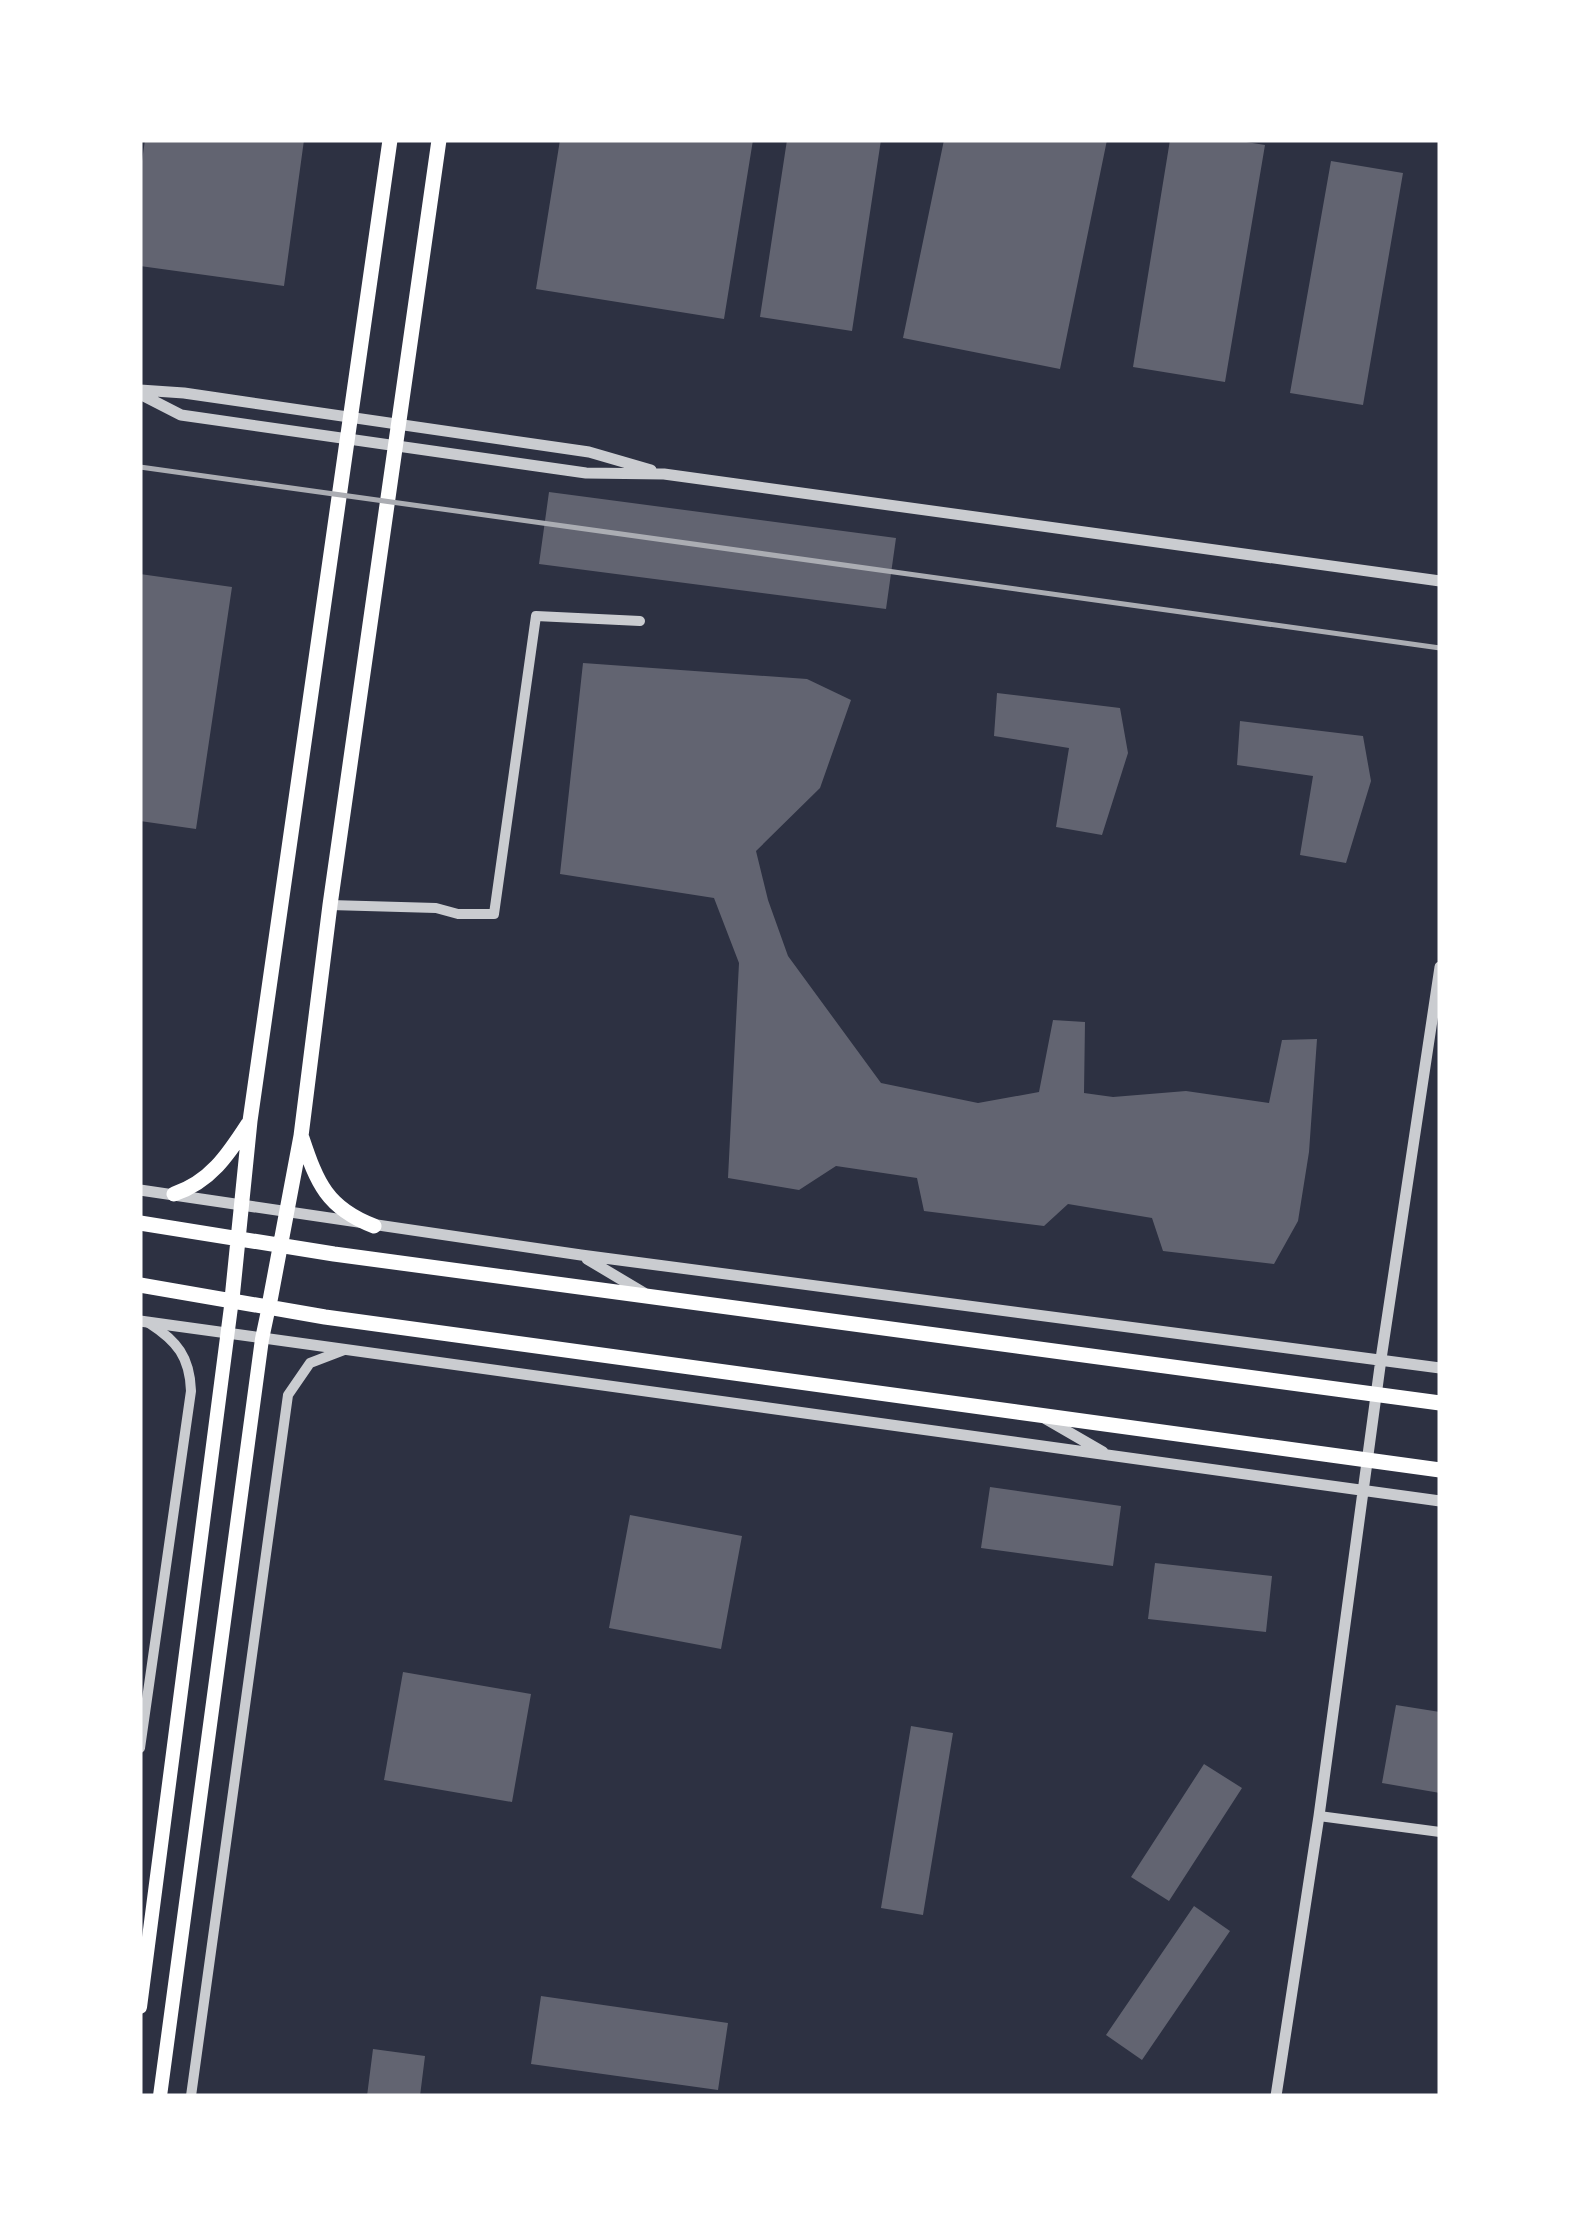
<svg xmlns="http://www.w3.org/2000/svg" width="1580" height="2236" font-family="Figtree,sans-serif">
<rect width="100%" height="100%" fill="#2d3142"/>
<path fill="#626471" d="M145,140H304L284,286L140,266V175Z
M560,140H753L724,319L536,289Z
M787,140H881L852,331L760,317Z
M944,140H1107L1060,369L903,338Z
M1170,140H1234L1265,145L1225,382L1133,367Z
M1331,161L1403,173L1363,405L1290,393Z
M549,492L896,538L886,609L539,564Z
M140,574L232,587L196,829L140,821Z
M583,663L807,679L851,700L820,788L756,851L768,900L788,956L881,1083L978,1103L1039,1092L1053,1020L1085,1022L1084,1093L1113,1097L1186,1091L1269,1103L1282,1040L1317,1039L1309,1152L1298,1221L1274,1264L1163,1251L1152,1218L1068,1204L1044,1226L924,1211L917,1178L836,1166L799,1190L728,1178L739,963L714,898L560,874Z
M997,693L1120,708L1128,753L1102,835L1056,827L1069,748L994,736Z
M1240,721L1363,736L1371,781L1346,863L1300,855L1313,776L1237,765Z
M990,1487L1121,1506L1113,1566L981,1548Z
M630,1515L742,1536L721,1649L609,1628Z
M1155,1563L1272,1576L1266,1632L1148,1619Z
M403,1672L531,1694L512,1802L384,1780Z
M1396,1705L1440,1712V1793L1382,1783Z
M911,1726L953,1733L923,1915L881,1908Z
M1204,1764L1242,1788L1169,1901L1131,1877Z
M1194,1906L1230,1931L1142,2060L1106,2035Z
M541,1996L728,2023L718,2090L531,2064Z
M373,2049L425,2056L420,2096H367Z"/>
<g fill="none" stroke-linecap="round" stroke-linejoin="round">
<path stroke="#caccd0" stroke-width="10" d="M330,905L436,908L458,914H494L536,616L640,621
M140,1748L191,1391C190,1357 177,1341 149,1323
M1319,1816L1440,1832
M191,2096L288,1395L310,1363L344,1350"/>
<path stroke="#caccd0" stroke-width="11" d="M140,390L184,393L589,452L651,470
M140,394L181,415L586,473L664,474L1440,581
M140,1190L581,1255L1440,1368
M587,1259L644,1293
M140,1321L1440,1501
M1046,1419L1103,1452
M1276,2096L1319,1816L1381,1359L1440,967"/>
<path stroke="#fff" stroke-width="14" d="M140,2007L232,1299
M160,2096L262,1339L269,1306"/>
<path stroke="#fff" stroke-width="15" d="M302,1138C317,1183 327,1208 374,1226
M174,1194C210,1182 228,1155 248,1124
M140,1223L334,1254L1440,1403
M140,1285L325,1317L1440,1470
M232,1299L250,1121L390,140
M269,1306L301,1136L330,905L439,140"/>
<path stroke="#abadb3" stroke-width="5" d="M140,467L1440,648"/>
</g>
<rect width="1580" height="2236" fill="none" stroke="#ffffff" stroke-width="285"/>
</svg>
